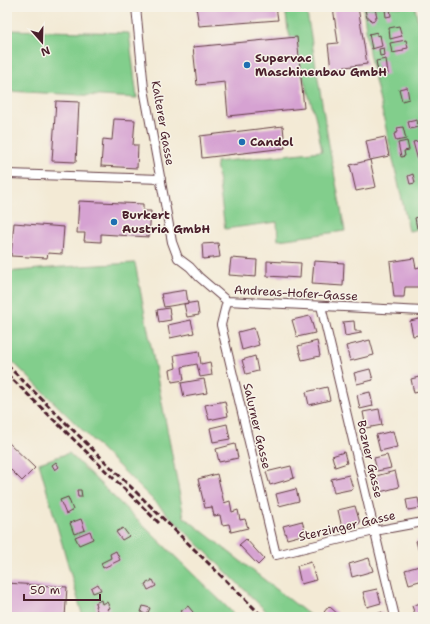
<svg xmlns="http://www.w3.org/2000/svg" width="430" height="624" font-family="'Shantell Sans',sans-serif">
<rect width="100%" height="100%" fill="#f7f3e8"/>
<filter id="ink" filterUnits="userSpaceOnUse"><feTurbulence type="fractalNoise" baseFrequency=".025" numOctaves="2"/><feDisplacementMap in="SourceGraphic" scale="8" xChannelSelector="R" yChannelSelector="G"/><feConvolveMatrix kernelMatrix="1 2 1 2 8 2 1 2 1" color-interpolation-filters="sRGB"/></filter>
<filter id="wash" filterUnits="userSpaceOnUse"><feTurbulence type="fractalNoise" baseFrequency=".012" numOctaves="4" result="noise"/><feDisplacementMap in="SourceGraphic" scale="16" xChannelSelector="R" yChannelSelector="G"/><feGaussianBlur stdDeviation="0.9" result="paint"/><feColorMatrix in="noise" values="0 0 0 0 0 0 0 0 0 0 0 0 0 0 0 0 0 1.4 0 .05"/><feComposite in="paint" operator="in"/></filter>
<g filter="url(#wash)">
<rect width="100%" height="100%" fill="#f3ead5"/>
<path fill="#82ce8c" stroke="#66765c" d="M285,7H306L330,151L345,231L278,240L277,222L225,229L216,162L322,151L315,115L288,30Z
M363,7H415L420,31L423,33V44L422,45L423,51V228L409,231L369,53Z
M7,30L129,33L137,98L7,91Z
M135,263L184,517L312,617H272L7,356V272L62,267Z
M69,453L237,617H83L39,463Z"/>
<g id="blocks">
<path fill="#d6a2d2" d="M196,7H276L278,20L199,26Z
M333,7H358L367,64L331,69L328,44L338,43Z
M390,8L391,16L386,17L385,9Z
M375,9L377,17H375V20L371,21L370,18H367L365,10Z
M399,26L402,36L390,39L389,28Z
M377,32V36L380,35L382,46L372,49L369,34Z
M297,37L304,108L228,116L225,82L197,85L193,47Z
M406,40L408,48L403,49V51L392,53L390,43Z
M384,48L385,55L380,56L379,49Z
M386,59L388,74L379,76L376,61Z
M407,87L409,99L402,101L399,89Z
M419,98H423V109H421Z
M56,101L79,102L76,162L52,161Z
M114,119L135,120L133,145H138L137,168L101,166L103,139L112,140Z
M417,120L418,127L410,129L408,122Z
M283,126L285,148L202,158L200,136Z
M403,127L406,139L396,141L394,134L398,132L397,128Z
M385,137L389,156L370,160L376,187L356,191L350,165L370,160L366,141Z
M423,140V163L419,164L413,142Z
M407,141L409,150L404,151L405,156L401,157L398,143Z
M413,174L415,183L410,184L408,176Z
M79,201L143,204V211H151L149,237L101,234V242L84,241L85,233H77Z
M423,215V227L417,228L415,218Z
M14,223L64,227L62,254L48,253L47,258L11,256Z
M218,243L220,257L203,259L202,244Z
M231,258L257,260L256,277L229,275Z
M414,258L416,268L423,266V287H405L404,297H394L390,262Z
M267,261L301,263L300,278L267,276Z
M314,261L344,263L343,286L312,284Z
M186,290L188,303L164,307L161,294Z
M197,302L199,315L187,317L184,304Z
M169,308L171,320L159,322L157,310Z
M310,316L315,333L297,337L292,320Z
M423,318V334L413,336L410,321Z
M191,320L194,333L170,338L168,325Z
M354,321L355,331H361V333L345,336L343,322Z
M254,328L259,345L242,350L238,332Z
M370,340L374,355L350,361L346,346Z
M317,341L320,356L302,360L298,346Z
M199,351L201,364L210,362L212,375L200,377L197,364L182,367L184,380L172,382L170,370L176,368L174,355Z
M255,356L258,371L246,374L242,360Z
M370,369L373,380L357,384L354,373Z
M423,376V391L414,393L411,379Z
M204,379L207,393L184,397L181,383Z
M327,387L330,400L309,405L306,392Z
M370,392L373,406L360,409L357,395Z
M225,401L228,416L209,420L205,405Z
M379,409L382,425L366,428L363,412Z
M227,424L230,439L213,442L210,428Z
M393,431L397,447L380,451L376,435Z
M7,441L35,468L22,481L7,466Z
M235,444L238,458L219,462L216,449Z
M344,452L347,463L335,467L332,456Z
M387,455L391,468L377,471L374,458Z
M56,462L59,467L55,470L52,465Z
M291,466L294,478L270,485L266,472Z
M395,471L399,487L380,492L376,476Z
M217,474L224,503L230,501L232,512L238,510L240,520L245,519L248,528L231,532L229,524L222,525L220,515L214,516L212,507L205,508L198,479Z
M349,475L353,489L334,493L331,479Z
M296,489L299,501L279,506L276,494Z
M77,490H81L82,497H78Z
M68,497L73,510L66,514L60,500Z
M418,498L420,508L408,510L406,500Z
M355,506L360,523L342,528L338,510Z
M81,519L85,530L74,534L70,523Z
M302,521L306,534L287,539L283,526Z
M123,528L129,536L122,540L116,532Z
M90,531L93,539L79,545L75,537Z
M246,539L264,559L258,565L239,545Z
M423,539V551L419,552L416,541Z
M116,551L120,560L103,568L101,563L111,558L110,554Z
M369,558L373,571L352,577L349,564Z
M311,562L316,580L301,584L297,566Z
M423,565V580L409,584L405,570Z
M153,580L156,586L148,590L145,584Z
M7,583L67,587L65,617H7Z
M98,584L101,590L93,593L91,588Z
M377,589L381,603L367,607L363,592Z
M101,600L102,604L107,602L110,608L107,609L109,614L100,617L95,606H96L95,603Z
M423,602V615L416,617L412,606Z
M143,606L150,608L147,615L141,612Z
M188,606L197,617H186L181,611Z
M329,606L341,617H330L324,612Z
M382,612L384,617H368Z"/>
</g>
</g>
<g filter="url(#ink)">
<use href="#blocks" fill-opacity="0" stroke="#633d44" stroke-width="1"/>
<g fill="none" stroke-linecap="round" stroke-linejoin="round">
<g stroke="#633d44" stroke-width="10">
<path id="street" d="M136,7L144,89L172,242L178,258L190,267L199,277L227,301L423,311
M8,174L161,179
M227,301L221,325L276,555L374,531L423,522
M321,306L395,617"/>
</g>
<use href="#street" stroke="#fff" stroke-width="8"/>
<path stroke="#4a1f2b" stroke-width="3" stroke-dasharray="6 3" stroke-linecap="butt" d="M7,365L263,617
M7,374L159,523"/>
</g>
</g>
<g fill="#1f6fb2" stroke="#f7f3e8" stroke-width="1.5">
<circle cx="247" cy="65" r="4"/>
<circle cx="242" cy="142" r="4"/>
<circle cx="114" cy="222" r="4"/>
</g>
<g text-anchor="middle" stroke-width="3" stroke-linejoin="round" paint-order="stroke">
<g font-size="12" font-weight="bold" fill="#4a1f2b" stroke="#f7f3e8" text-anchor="start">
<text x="255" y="62">Supervac<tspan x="255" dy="14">Maschinenbau GmbH</tspan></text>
<text x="250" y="146">Candol</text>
<text x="122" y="219">Burkert<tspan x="122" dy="14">Austria GmbH</tspan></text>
</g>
<g font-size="12" fill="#4a1f2b" stroke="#f7f3e8">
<text transform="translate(163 123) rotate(80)" y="4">Kalterer Gasse</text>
<text transform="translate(296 293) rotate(3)" y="4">Andreas-Hofer-Gasse</text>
<text transform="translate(257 426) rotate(77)" y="4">Salurner Gasse</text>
<text transform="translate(370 459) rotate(77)" y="4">Bozner Gasse</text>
<text transform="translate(347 526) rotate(-13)" y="4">Sterzinger Gasse</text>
</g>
</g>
<rect width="430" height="624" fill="none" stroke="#f7f3e8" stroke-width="24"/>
<g transform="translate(42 42) rotate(160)" stroke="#f7f3e8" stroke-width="3" paint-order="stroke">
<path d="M0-3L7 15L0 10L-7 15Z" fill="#4a1f2b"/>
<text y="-6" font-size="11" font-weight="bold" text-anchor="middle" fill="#4a1f2b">N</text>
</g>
<path d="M24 594v6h76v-6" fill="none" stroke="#4a1f2b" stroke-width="2"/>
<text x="30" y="594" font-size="12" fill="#4a1f2b" stroke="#f7f3e8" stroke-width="3" paint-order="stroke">50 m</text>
</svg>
